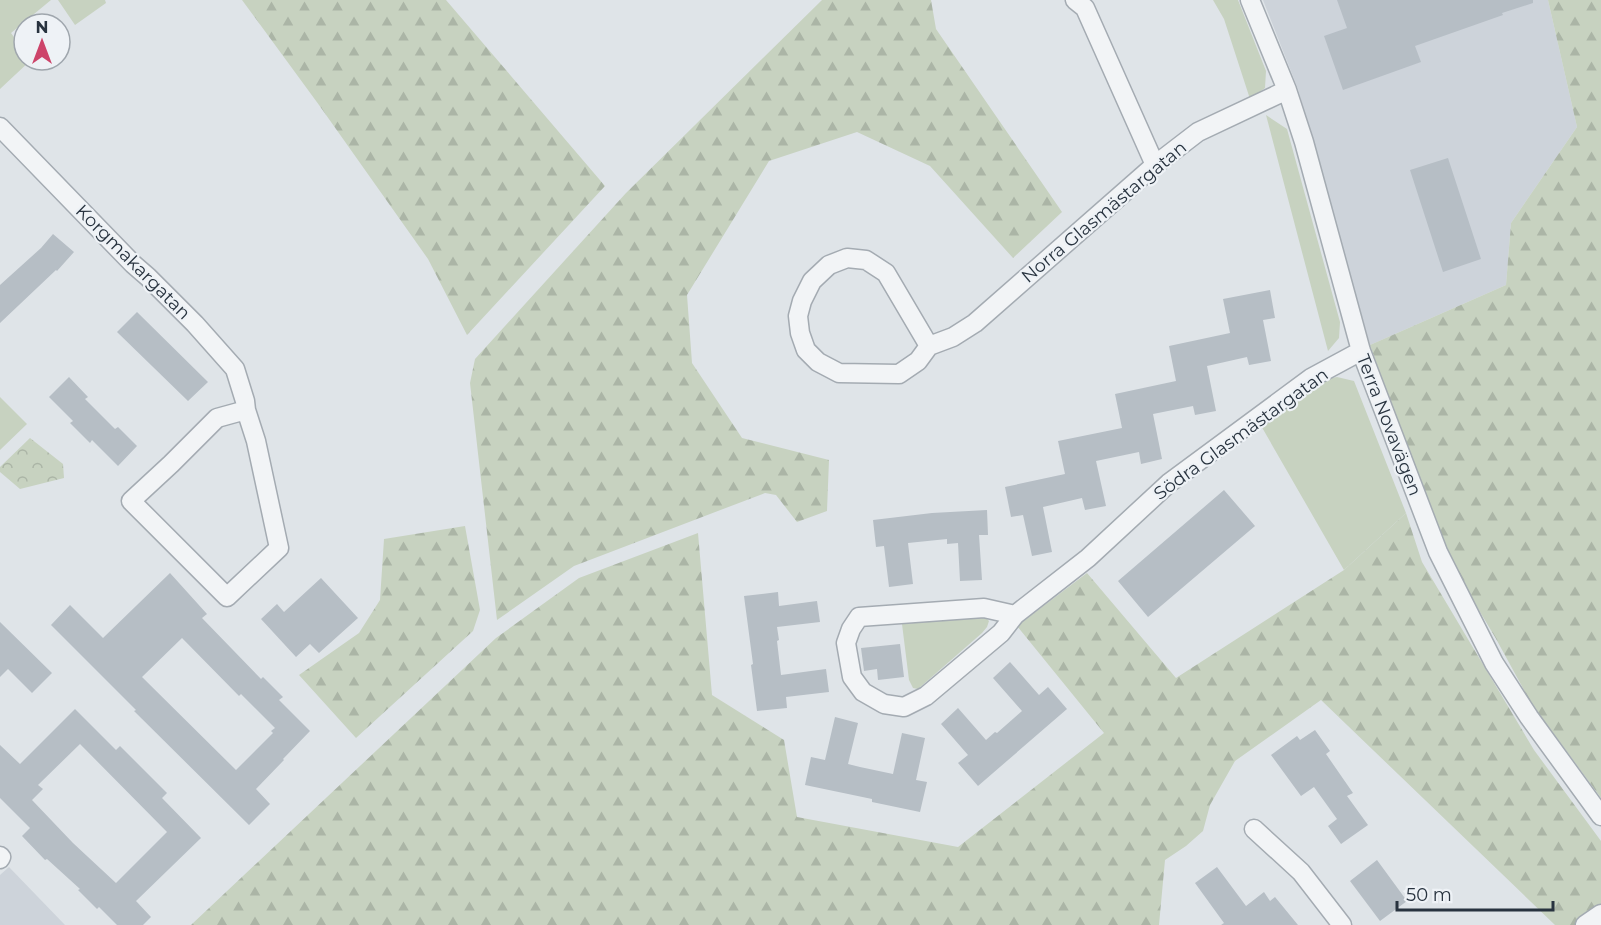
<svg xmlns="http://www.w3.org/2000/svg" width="1601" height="925" font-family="Montserrat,sans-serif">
<defs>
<pattern id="forest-firs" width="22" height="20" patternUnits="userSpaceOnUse" patternTransform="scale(1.5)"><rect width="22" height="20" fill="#c7d2c0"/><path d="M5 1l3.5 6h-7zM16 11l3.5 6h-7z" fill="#abb5a6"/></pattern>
<pattern id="park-crowns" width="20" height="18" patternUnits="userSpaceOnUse" patternTransform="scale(1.5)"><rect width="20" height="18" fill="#c7d2c0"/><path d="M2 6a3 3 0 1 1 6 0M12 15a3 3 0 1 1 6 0" fill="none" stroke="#abb5a6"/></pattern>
</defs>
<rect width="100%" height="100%" fill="#dfe4e8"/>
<path fill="#cdd3da" d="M1263,0H1548L1577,127L1511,223L1506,285L1370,345L1298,89Z
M9,867L65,925H0V875Z"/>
<path fill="#c7d2c0" d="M0,0H51L11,33L24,51V60H31L0,89Z
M58,0H105L106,3L75,25Z
M1213,0H1238L1266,71L1265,88L1250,99L1224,19Z
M1266,115L1287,129L1340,322L1339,338L1328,351Z
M1337,377L1354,381L1406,513L1344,570L1260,424L1321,380Z
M0,397L27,424L0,450Z
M985,617L989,621L987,627L982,633L918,689L913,688L909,680L902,624Z"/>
<path fill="url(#forest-firs)" d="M242,0H446L605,186L467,335L428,259L319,105Z
M822,0H931L936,29L1062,212L1013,258L930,166L857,132L769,161L687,295L692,363L742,438L829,460L827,511L797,522L776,495L765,493L574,566L497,620L470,383L475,359L626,193Z
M1548,0H1601V798L1531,703L1495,637L1444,552L1370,345L1506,285L1511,223L1577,127Z
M1406,513L1422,562L1534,750L1601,841V905L1575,925H1555L1321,700L1235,761L1210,805L1203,831L1186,846L1165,860L1159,925H191L496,638L579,578L698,533L712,695L784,740L797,817L958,847L1104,733L1017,626L1087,573L1176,678L1344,570Z
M465,526L480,610L473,631L356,738L299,675L359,633L380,600L384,539Z"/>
<path fill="url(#park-crowns)" d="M30,438L63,464L64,478L20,489L0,472V467Z"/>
<path fill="#b6bec5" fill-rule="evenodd" d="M1337,0H1533V3L1502,13L1503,15L1415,46L1421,62L1343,90L1324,36L1347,28Z
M1448,158L1481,259L1443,272L1410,170Z
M53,234L74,252L57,271L56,270L0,323V285L41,248Z
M1270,290L1275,318L1263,320L1271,361L1249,365L1247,357L1207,366L1216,411L1195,415L1193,406L1153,414L1162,459L1141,464L1139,452L1096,461L1106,506L1085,510L1082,498L1043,507L1052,552L1032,556L1023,515L1011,517L1005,487L1065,474L1058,441L1122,428L1115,394L1176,381L1169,346L1230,333L1223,299Z
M137,312L208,382L188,401L117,332Z
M69,377L88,397L85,399L115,429L118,427L137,446L118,466L92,440L90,443L70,423L73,421L49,397Z
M1224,490L1255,526L1148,617L1118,581Z
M987,510L988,535H979L982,580L960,581L958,543L947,544V539L908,543L913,584L889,587L884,546L876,547L873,520L932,513Z
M170,573L207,614L202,618L261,679L263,677L283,697L279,700L310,731L283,759L284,760L256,789L270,804L249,825L134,711L136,710L51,625L70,605L103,638ZM182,638L239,696L241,694L275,728L271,731L273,733L236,770L142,677Z
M321,578L358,618L319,653L310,644L296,657L261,619L277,604L284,612Z
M778,592L779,606L817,601L820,622L777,627L779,640L777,641L781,675L826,669L829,692L786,697L787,708L757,711L751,665L753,664L744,596Z
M0,622L52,673L32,693L8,669L0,677Z
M900,644L904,677L878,680L877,669L864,671L861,648Z
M1010,662L1039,695L1048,687L1067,709L978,786L958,763L968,755L941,724L958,708L986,740L995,732L997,733L1022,711L993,678Z
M75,709L116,750L120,746L167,793L162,798L201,838L136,901L151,917L143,925H117L99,907L97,909L78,890L80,889L47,859L45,860L22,836L30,828L0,798V745L20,764ZM80,744L167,832L116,883L73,843L32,800L43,789L38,785Z
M835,717L858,723L848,764L860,767L893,774L902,733L925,738L916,780L927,782L920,812L872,802V799L805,785L811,757L825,760Z
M1315,730L1330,751L1326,754L1353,793L1347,796L1368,825L1341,844L1328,826L1337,819L1314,787L1301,796L1271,755L1297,736L1300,740Z
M1377,860L1407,901L1380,921L1350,881Z
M1217,867L1246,906L1264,892L1270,901L1275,897L1298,925H1221L1224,923L1195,883Z"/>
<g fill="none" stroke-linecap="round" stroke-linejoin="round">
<g stroke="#a4abb2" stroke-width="21">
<path id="minor" d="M1075,0L1085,8L1155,165
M1250,0L1287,90L1304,142L1361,351L1438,552L1494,663L1529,717L1601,816
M0,127L133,264L148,277L195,324L235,369L245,401L246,410L217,418L171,464L131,501L227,597L279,548L256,441L246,410
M929,346L886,273L866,260L847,258L829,265L812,281L802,301L798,316L800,333L806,350L818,362L839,373L899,374L918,361L929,346L953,337L975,323L1155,165L1198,132L1287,90
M1015,615L1001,633L926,696L904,707L884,704L863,692L852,677L846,643L851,629L859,617L984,608L1015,615L1088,558L1169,483L1311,378L1361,351
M1254,829L1301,872L1342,925
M0,856L1,857L0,859
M1585,925L1601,914"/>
</g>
<use href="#minor" stroke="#f2f4f6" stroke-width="18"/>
</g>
<g text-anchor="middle" stroke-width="4.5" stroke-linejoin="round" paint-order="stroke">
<g font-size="18" fill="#28333f" stroke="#eef2f6">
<text transform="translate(1104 212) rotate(-40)" y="6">Norra Glasmästargatan</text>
<text transform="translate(133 262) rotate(45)" y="6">Korgmakargatan</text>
<text transform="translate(1389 425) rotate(69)" y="6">Terra Novavägen</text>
<text transform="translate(1241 434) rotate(-36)" y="6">Södra Glasmästargatan</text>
</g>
</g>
<g transform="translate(42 42)"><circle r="28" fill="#eef2f6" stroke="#9fa6ad" stroke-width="1.5"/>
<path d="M0-4.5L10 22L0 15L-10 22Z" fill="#cd446a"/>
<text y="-9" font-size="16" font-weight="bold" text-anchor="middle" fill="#28333f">N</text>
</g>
<path d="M1397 901v9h156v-9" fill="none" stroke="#28333f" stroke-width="3"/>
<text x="1406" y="901" font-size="18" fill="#28333f" stroke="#eef2f6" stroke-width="4.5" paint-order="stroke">50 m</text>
</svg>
